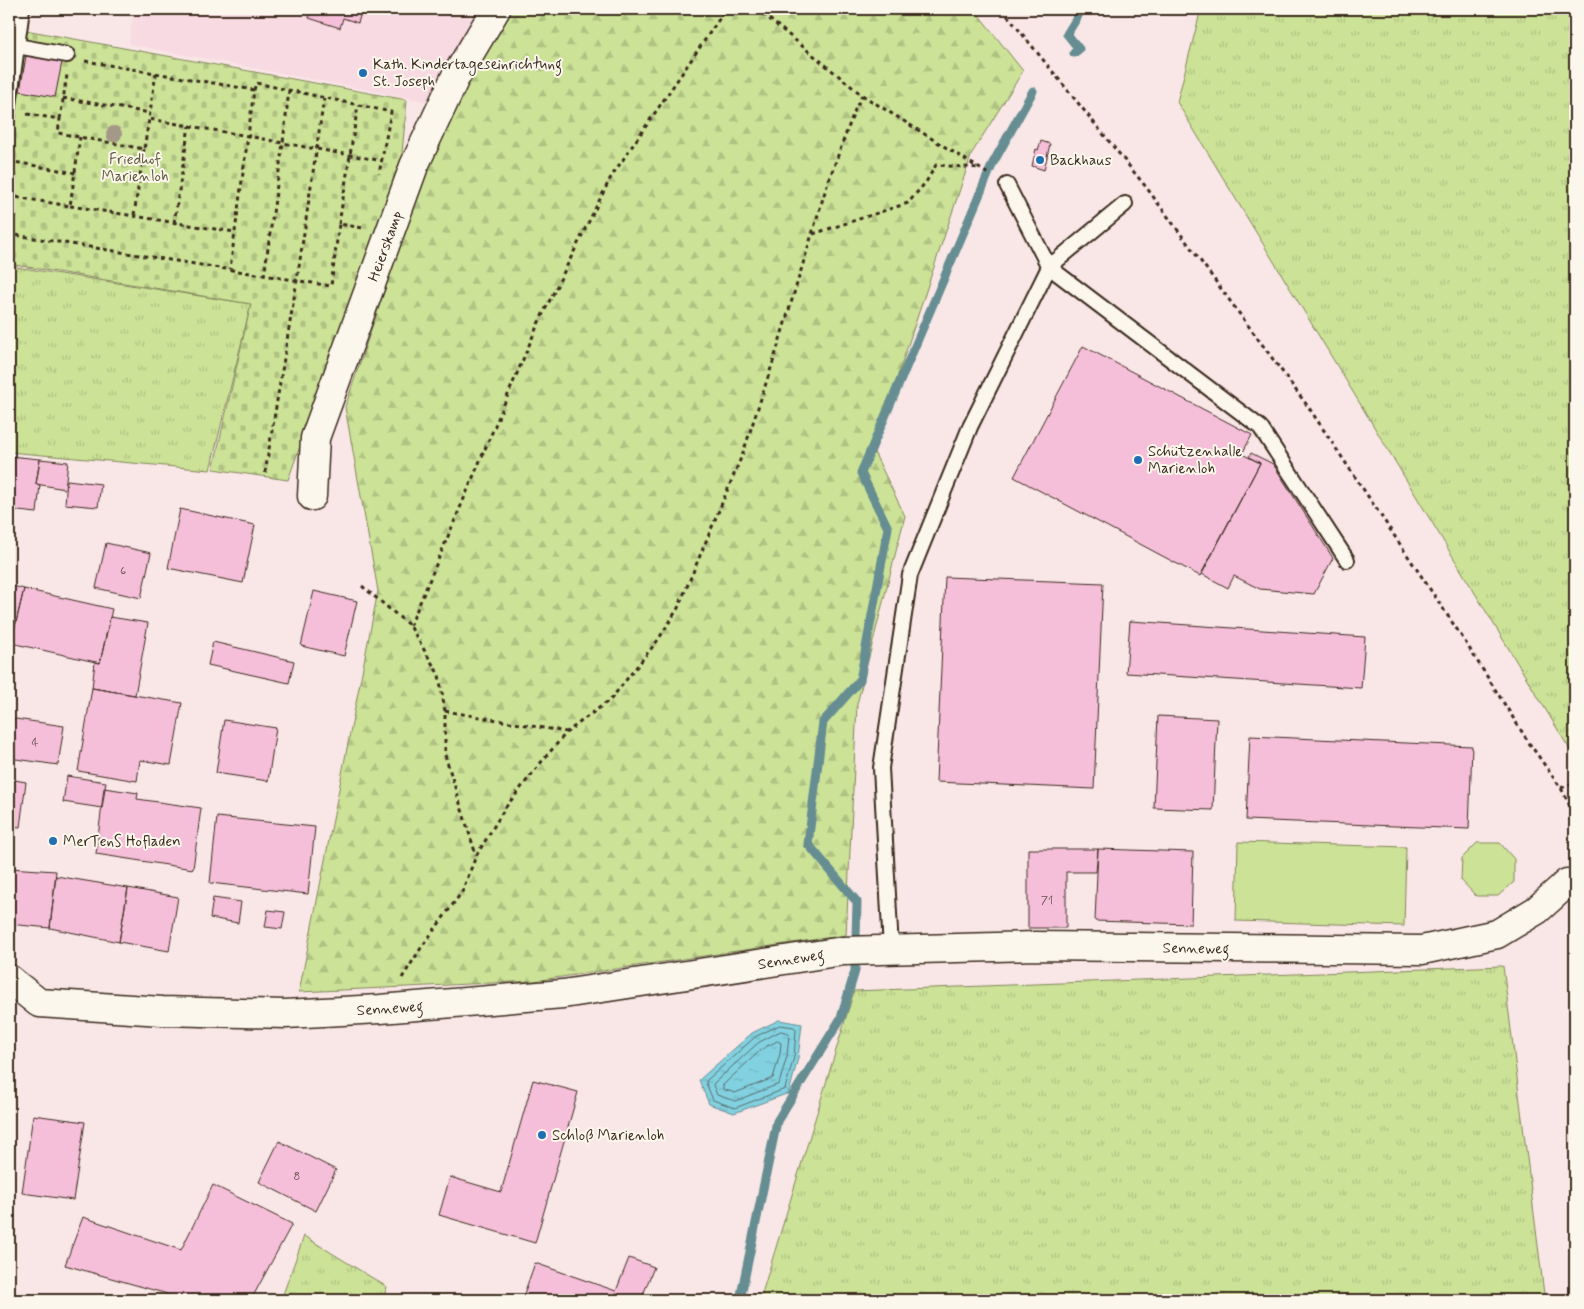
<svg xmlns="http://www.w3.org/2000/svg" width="1584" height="1309" font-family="Mynerve,sans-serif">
<defs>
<pattern id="grass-tufts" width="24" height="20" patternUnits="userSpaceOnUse" patternTransform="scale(1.25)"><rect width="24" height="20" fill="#cbe297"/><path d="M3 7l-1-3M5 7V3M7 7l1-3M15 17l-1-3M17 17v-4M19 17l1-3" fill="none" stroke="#afc282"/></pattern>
<pattern id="forest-firs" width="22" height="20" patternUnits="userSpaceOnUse" patternTransform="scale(1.25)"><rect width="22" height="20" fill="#cbe297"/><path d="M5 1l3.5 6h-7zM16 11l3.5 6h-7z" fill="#afc282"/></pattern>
<pattern id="cemetery-stones" width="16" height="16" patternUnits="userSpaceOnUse" patternTransform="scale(1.25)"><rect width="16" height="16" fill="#cbe297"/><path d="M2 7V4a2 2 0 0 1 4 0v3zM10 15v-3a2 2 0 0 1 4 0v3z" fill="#afc282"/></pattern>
<pattern id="water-ripples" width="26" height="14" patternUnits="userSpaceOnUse" patternTransform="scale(1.25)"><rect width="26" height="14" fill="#82d1e0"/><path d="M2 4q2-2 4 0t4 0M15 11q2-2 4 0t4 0" fill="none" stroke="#71b4c0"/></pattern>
</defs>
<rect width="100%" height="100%" fill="#f9e6e6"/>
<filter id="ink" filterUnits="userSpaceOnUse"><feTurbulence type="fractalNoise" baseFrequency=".02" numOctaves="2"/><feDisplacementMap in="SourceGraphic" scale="10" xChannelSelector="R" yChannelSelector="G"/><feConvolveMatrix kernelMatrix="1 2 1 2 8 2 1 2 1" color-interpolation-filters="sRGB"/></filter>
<g filter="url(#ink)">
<path fill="#f8dae2" d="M134,9H480L430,102L129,44Z"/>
<path fill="url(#grass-tufts)" stroke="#83865a" d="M1201,9H1575V758L1177,102Z
M9,266L251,304L210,470L9,452Z
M1503,966L1544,1294L1533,1300H760L854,991Z
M304,1236L387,1287L383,1300H281Z"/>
<path fill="url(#forest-firs)" stroke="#83865a" d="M513,9H974L1023,71L972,153L873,450L905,516L857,704L846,935L534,981L299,992L378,591L345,407L423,176L466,83Z"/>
<path fill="url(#cemetery-stones)" stroke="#83865a" d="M9,27L407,100L401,164L288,480L213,469L251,304L9,264Z"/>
<path fill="#cbe297" stroke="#83865a" d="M1238,842L1406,847L1404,926L1236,921Z
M1477,843H1500L1514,859V882L1498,896H1476L1461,880L1462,858Z"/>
<path fill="url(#water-ripples)" stroke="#668e92" d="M779,1020L802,1024L798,1058L789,1093L734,1113L709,1104L699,1080L752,1033Z"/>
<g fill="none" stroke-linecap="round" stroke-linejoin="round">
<path stroke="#576d6c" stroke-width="1" d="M780,1025L794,1027L796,1030L794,1057L785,1089L735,1108L713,1100L706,1083V1081L755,1037Z
M781,1031L788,1033L789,1035L787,1056L779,1084L735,1101L717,1095L713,1085L714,1083L758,1043Z
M778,1041L781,1043L780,1054L773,1078L735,1093L723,1089V1085L762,1049Z"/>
<path stroke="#668e92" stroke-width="9" d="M1074,53L1079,49L1067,34L1078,16L1075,9
M740,1300L777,1121L841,1018L855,971L857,902L808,844L823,722L860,680L888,528L861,473L993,163L1033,91"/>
</g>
<path fill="#f5bfd9" stroke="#3b2a1e" d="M311,9H362L358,23L343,18L340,28L309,18Z
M26,56L62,62L55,97L20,91Z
M1041,141L1050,144L1044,170L1032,166L1036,149L1038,150Z
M1083,346L1252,435L1242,454L1260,463L1200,576L1014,477Z
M1251,453L1273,464L1333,558L1314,594L1260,589L1234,576L1228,588L1202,574L1260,463L1249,457Z
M9,456L40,459L36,484L40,485L37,513L9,510Z
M40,459L68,462L65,489L36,484Z
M67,480L101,484L98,507L65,504Z
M180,509L255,525L243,583L168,568Z
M106,543L151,553L141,598L96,588Z
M945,577L1103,583L1094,789L936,782Z
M9,585L24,589L11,643L9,642Z
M24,589L112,609L100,663L11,643Z
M314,591L357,601L344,656L301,646Z
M110,617L148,623L135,695L92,688L95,662L100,663Z
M1130,621L1365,637L1361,688L1126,673Z
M213,642L294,661L289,683L208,665Z
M92,688L182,703L171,765L140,760L137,781L78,771Z
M1158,716L1217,719L1213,810L1154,808Z
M9,718L64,726L58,765L9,758Z
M224,720L276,728L268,781L216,773Z
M1250,736L1472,746L1469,829L1246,820Z
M67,776L106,782L102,808L63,802Z
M9,779L26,782L20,827L9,826Z
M104,788L138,793L137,799L201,808L193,869L96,854Z
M217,817L315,827L308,894L210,883Z
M1028,849H1098L1096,872H1066V928H1028Z
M1098,849L1193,852L1191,924L1095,921Z
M9,868L56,871L50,928L9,924Z
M56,876L128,888L119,942L50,928Z
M128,888L178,897L169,951L119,942Z
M213,898L241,902L238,923L210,918Z
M268,910L285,912L282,929L265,927Z
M533,1080L578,1092L535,1243L439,1215L450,1177L501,1192Z
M33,1115L85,1122L73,1200L22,1193Z
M279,1141L336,1170L316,1211L259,1182Z
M213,1185L292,1224L251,1300H180L164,1293L65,1265L83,1217L181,1250Z
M629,1258L654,1267L641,1300H543L524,1294L535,1263L616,1291Z"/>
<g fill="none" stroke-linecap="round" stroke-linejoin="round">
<g stroke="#3b2a1e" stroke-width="18">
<path id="lane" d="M17,46L67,55
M9,105L22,9
M1125,204L1049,267L1260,427L1347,560
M891,949L881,768L910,575L970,427L1049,267L1007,185"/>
</g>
<g stroke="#3b2a1e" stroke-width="31">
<path id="street" d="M312,496L315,438L414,166L455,78L496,9
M9,979L39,1003L162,1011L285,1014L380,1009L563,994L843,951L1035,946L1422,950L1497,934L1537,910L1567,883"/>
</g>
<path stroke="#3b2a1e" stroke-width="3" stroke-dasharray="4 4" stroke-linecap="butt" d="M757,9L862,95L990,175
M1002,9L1146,187L1309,408L1464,640L1529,743L1561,788L1575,816
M85,61L254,90L248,136L283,143L264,276
M156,73L149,119L248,136L230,269
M254,90L256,83L391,112L379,174
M289,90L283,143L383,161
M63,98L150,113
M27,114L60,119L58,133L144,149L149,119
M60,119L67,75
M9,161L75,173
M9,196L70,206L80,137
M70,206C125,214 180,224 235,232
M134,215L144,149
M174,223L189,126
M339,224L358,105
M9,234L331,286L339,224L363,228
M813,234L908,203L926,182L936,165L979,168
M265,473L297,280L324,98
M362,586L410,626L439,675L445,711V755L476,855
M410,626L538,324L611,177L726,9
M445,711L567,732
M1561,788L1571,784L1575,786
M402,978L421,948L462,892L476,856L505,808L543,760L567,732L611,699L658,640L678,608L743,453L774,359L827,185L854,112L862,95"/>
<use href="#lane" stroke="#fbf7ec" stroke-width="14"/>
<use href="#street" stroke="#fbf7ec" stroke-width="28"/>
</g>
<circle fill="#a49888" cx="114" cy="134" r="8"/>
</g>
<g fill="#1f6fb2" stroke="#fbf7ec" stroke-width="2">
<circle cx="363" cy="73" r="5"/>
<circle cx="1040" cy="160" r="5"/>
<circle cx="1138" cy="460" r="5"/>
<circle cx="53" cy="841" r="5"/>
<circle cx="542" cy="1135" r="5"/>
</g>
<g text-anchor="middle" stroke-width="4" stroke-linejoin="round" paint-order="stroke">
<g font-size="12" fill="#6a4f4d">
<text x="123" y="574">6</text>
<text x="35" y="746">4</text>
<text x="1047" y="904">71</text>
<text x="297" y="1180">8</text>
</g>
<g font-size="15" fill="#3b2a1e" stroke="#fbf7ec" text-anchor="start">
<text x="373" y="69">Kath. Kindertageseinrichtung<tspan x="373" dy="17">St. Joseph</tspan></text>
<text x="1050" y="165">Backhaus</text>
<text x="1148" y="456">Schützenhalle<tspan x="1148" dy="17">Marienloh</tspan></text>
<text x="63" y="846">MerTenS Hofladen</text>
<text x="552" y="1140">Schloß Marienloh</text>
</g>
<g font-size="15" fill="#5f583c" stroke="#fbf7ec">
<text x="135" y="164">Friedhof<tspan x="135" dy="17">Marienloh</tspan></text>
</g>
<g font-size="15" fill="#3b2a1e" stroke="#fbf7ec">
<text transform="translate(385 246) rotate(-70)" y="5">Heierskamp</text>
<text transform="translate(1196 948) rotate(1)" y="5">Senneweg</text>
<text transform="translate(791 959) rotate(-9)" y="5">Senneweg</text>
<text transform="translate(390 1008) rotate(-4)" y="5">Senneweg</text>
</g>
</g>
<rect width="1584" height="1309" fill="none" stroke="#fbf7ec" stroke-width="30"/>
<rect x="15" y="15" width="1554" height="1279" fill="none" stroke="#3b2a1e" stroke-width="2" filter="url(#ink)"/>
</svg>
